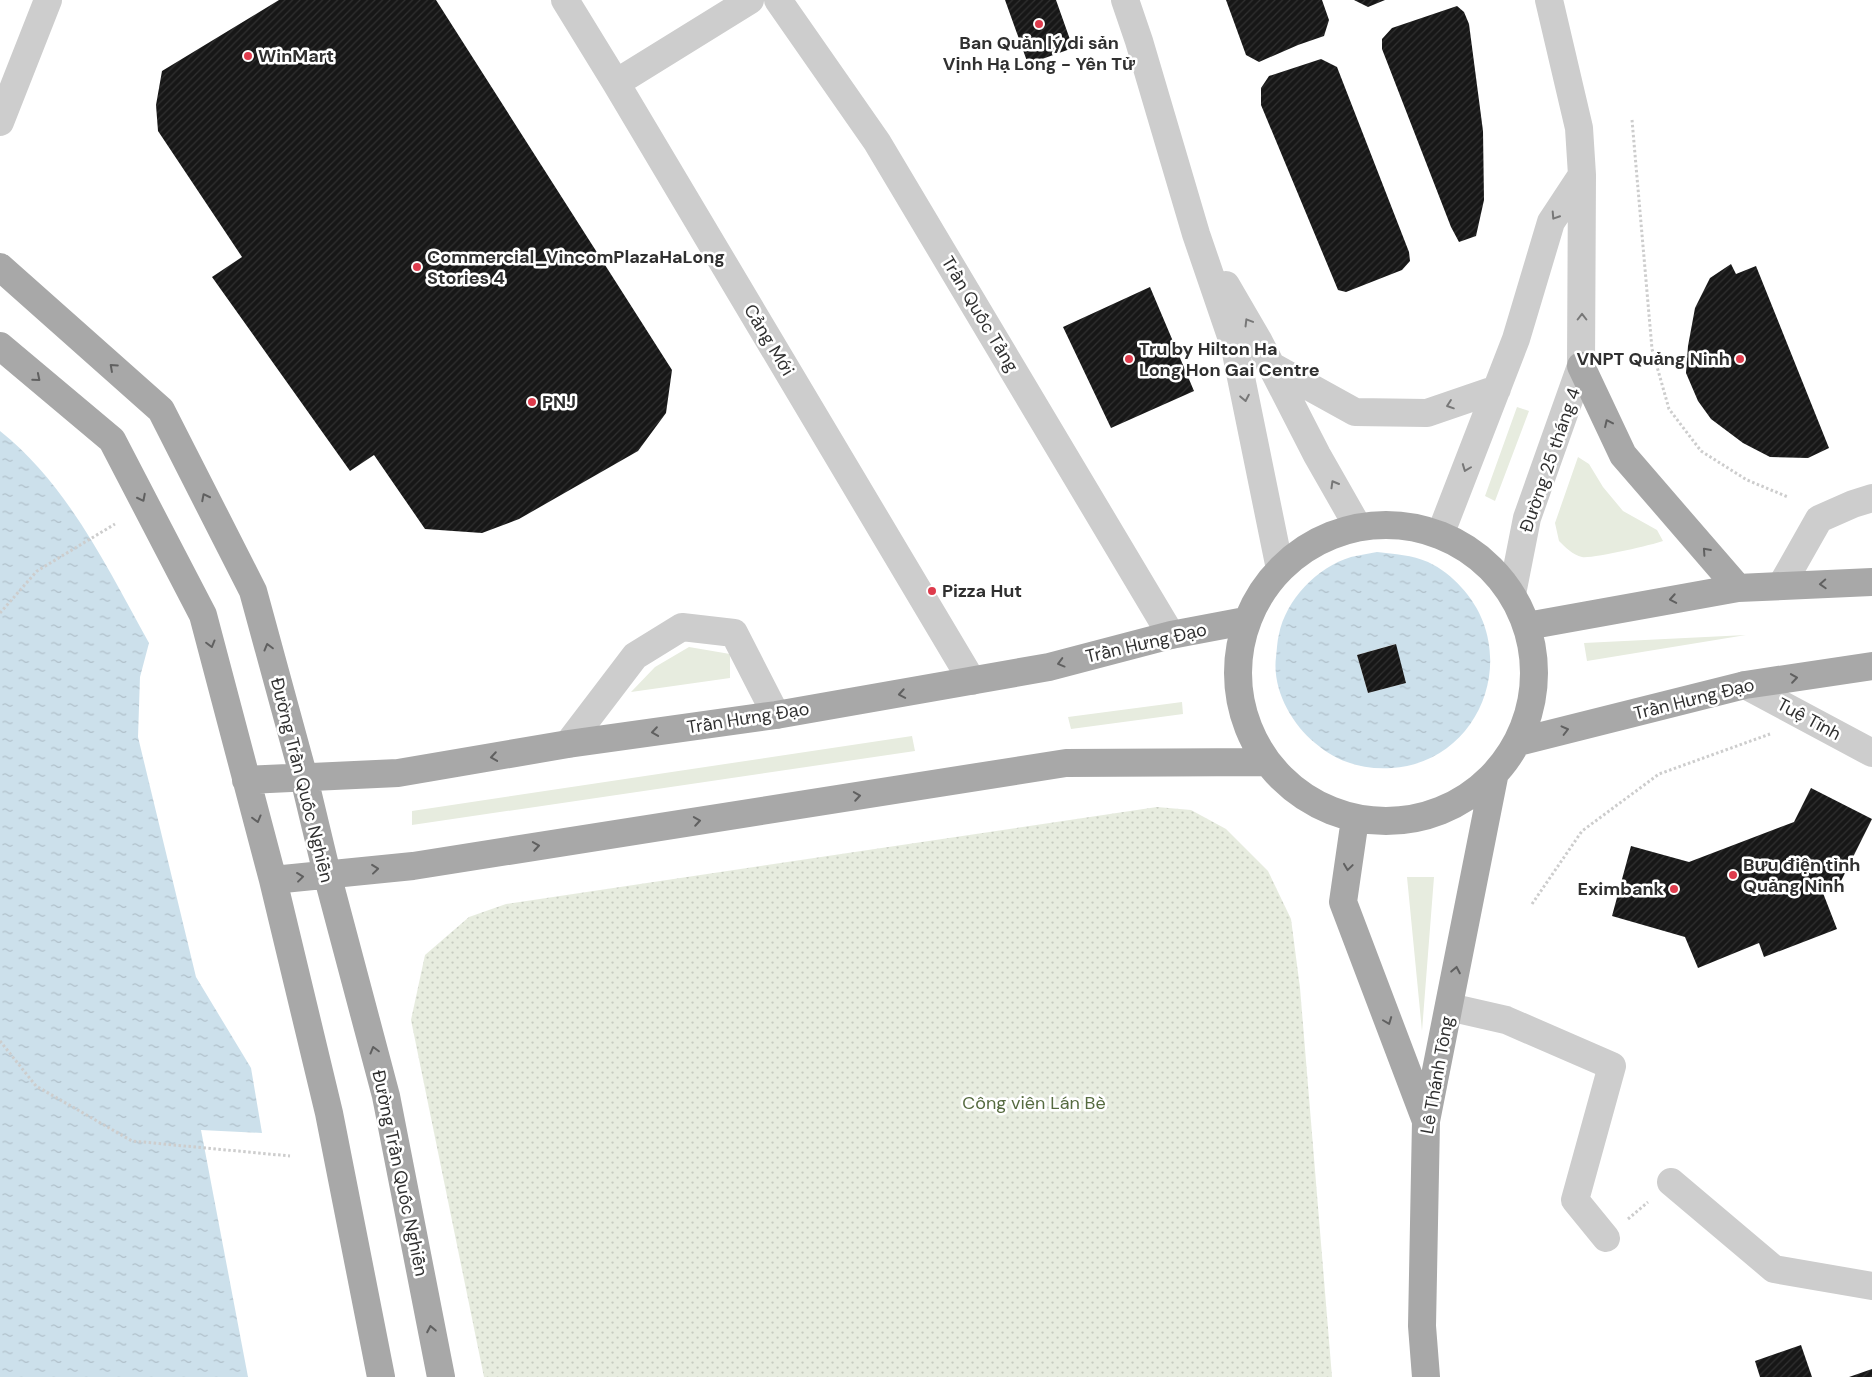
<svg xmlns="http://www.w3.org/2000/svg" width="1872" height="1377" font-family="'DM Sans',sans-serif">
<defs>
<pattern id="park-dots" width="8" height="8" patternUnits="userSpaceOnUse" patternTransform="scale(1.25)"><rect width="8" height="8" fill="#e7ecdf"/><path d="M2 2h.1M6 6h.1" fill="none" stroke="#c6cbc0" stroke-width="1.8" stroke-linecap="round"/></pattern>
<pattern id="water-ripples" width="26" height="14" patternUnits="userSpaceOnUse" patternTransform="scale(1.25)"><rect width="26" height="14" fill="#cce0eb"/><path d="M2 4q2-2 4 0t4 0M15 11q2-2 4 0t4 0" fill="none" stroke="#b0c0ca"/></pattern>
<pattern id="building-hatch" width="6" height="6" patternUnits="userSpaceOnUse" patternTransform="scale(1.25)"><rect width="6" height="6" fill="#171717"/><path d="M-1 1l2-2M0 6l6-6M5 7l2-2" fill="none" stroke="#303030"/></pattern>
</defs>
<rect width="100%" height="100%" fill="#fff"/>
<path fill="#e7ecdf" d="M1517,407L1529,411L1495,501L1485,496Z
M1578,457L1589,464L1603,487L1623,511L1657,530L1663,541C1652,545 1591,559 1582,557C1573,555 1565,547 1559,541L1555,523Z
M1746,635L1587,661L1584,643Z
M689,647L730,654V678L631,692L655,667Z
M1182,702L1183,714L1071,729L1068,717Z
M912,736L915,751L412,825V811Z
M1407,877H1434L1422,1031Z"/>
<path fill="url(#park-dots)" d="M1157,807L1191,810L1226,829L1268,871L1291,919L1300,988L1332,1377H484L411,1020L425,955L469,917L506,904Z"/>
<path fill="url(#water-ripples)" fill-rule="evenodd" d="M0,431C68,485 108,569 149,643L140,677L138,737L196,977L251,1068L262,1133L201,1130L248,1377H0Z
M1377,552C1395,554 1412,555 1428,562C1441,568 1452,577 1461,587C1522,652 1482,762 1392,768C1363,770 1337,762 1315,743C1291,723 1272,689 1276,657C1277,649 1277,642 1279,634C1286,600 1317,567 1351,557C1359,555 1368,554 1377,552ZM1395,644L1406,683L1368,693L1357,655Z"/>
<path fill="url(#building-hatch)" d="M279,0H436L672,370L666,413L638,451L519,519L482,533L425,529L374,455L350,471L212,277L242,257L158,131L156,105L162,71Z
M1005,0H1056L1073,48L1028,64Z
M1226,0H1322L1329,20L1324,36L1298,45L1259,62L1246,55Z
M1354,0H1385L1368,7Z
M1457,6L1464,12L1469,24L1483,131L1484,200L1476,236L1459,242L1451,227L1382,49V39L1392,28Z
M1321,59L1337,67L1409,252L1410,261L1402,270L1346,292L1338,290L1261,105V88L1269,76Z
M1731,264L1736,274L1756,266L1829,448L1808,458L1770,457L1743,443L1711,419L1698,401L1686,373L1688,346L1695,308L1710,278Z
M1150,287L1194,391L1111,428L1063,327Z
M1396,644L1406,683L1368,693L1357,655Z
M1811,788L1872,819L1838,887L1823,893L1837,929L1764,957L1759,943L1698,968L1685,937L1612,916L1631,846L1689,862L1794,822Z
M1801,1345L1812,1377H1760L1755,1361Z
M1872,1369V1377H1849Z"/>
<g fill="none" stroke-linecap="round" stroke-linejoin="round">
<path stroke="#cdcdcd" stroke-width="3" stroke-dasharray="2.5 2.5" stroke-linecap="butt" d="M1632,120L1652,349L1669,409L1701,451L1747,480L1788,497
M0,613L37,571L115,524
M1532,904L1582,831L1659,774L1770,734
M0,1041L36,1086L132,1141L290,1156
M1628,1219L1648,1202"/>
<path stroke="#cdcdcd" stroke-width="28" d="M565,0L616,83L972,681
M778,0L877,142L1171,635
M1125,0L1139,41L1196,234L1235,348L1280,569
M616,83L750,0
M0,122L48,0
M1226,285L1258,340L1317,455L1358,527
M1270,365L1355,412L1427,413L1497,389
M1440,535L1516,339L1551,222L1582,175
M1781,586L1819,519L1853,504L1872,498
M1512,594L1527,518L1581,366L1582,175L1579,128L1549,0
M1745,685L1872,753
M568,744L635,656L682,627L734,633L776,715
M1449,1007L1506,1020L1612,1066L1575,1200L1606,1238
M1671,1182L1774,1269L1872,1286"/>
<path stroke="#a8a8a8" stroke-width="28" d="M0,267L161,410L253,591L304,778L327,874L386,1096L441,1377
M0,346L112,440L203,615L273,880L329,1113L381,1377
M1581,366L1623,455L1738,588
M1238 673a148 148 0 1 1 296 0a148 148 0 1 1-296 0Z
M1527,626L1738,588L1872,582
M1518,742L1745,685L1872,666
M246,780L398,773L568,744L776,715L1049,667L1171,635L1245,621
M1355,819L1343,902L1426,1121
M273,880L413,866L1066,763L1267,762
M1426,1377L1422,1326L1426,1121L1494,777"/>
</g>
<defs><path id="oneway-chevron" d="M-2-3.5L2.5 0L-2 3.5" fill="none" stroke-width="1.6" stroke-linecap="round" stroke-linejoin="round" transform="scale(1.25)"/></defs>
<g stroke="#777">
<use href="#oneway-chevron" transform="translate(1555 216) rotate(123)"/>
<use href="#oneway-chevron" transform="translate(1582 317) rotate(-90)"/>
<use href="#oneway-chevron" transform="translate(1248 322) rotate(-121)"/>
<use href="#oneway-chevron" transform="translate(1245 398) rotate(79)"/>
<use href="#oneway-chevron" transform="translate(1450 405) rotate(161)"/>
<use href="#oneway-chevron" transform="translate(1466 468) rotate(111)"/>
<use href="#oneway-chevron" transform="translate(1334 484) rotate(-120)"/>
</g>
<g stroke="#606060">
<use href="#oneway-chevron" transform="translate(113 367) rotate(-138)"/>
<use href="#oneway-chevron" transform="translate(37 378) rotate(40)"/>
<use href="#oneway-chevron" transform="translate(1608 423) rotate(-115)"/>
<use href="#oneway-chevron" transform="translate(205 497) rotate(-117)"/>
<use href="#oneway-chevron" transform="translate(142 498) rotate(63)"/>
<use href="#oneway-chevron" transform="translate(1706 551) rotate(-132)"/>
<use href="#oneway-chevron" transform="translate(1823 584) rotate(177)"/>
<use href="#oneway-chevron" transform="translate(1673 599) rotate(170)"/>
<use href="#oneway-chevron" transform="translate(211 644) rotate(75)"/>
<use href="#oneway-chevron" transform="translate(268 647) rotate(-105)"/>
<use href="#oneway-chevron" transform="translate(1061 663) rotate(165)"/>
<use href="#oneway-chevron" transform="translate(1794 678) rotate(-8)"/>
<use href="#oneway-chevron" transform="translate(902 694) rotate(170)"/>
<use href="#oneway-chevron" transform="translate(1565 730) rotate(-14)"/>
<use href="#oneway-chevron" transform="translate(655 732) rotate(172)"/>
<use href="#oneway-chevron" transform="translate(494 757) rotate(171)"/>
<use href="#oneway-chevron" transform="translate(857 796) rotate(-9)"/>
<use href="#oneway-chevron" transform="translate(257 819) rotate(75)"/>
<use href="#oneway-chevron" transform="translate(697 821) rotate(-9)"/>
<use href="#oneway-chevron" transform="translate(536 846) rotate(-9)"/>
<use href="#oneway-chevron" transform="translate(1348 867) rotate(98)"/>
<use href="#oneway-chevron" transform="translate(375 869) rotate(-6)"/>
<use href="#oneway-chevron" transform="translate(300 877) rotate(-7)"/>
<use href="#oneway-chevron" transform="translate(1456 970) rotate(-79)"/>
<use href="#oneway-chevron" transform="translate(1388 1021) rotate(69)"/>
<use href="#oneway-chevron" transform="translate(374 1050) rotate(-105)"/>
<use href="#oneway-chevron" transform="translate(431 1329) rotate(-101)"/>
</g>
<g fill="#de3b4c" stroke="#fff" stroke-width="2">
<circle cx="1039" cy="24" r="5"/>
<circle cx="248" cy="56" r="5"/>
<circle cx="417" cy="267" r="5"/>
<circle cx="1129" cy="359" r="5"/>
<circle cx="1740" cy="359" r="5"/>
<circle cx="532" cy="402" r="5"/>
<circle cx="932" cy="591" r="5"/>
<circle cx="1733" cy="875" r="5"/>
<circle cx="1674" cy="889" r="5"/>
</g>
<g text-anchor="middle" stroke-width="5" stroke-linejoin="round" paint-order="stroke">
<g font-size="18" font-weight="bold" fill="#303030" stroke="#fff" text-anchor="start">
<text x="1039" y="49" text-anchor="middle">Ban Quản lý di sản<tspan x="1039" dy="21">Vịnh Hạ Long - Yên Tử</tspan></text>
<text x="258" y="62">WinMart</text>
<text x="427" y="263">Commercial_VincomPlazaHaLong<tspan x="427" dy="21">Stories 4</tspan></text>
<text x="1139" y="355">Tru by Hilton Ha<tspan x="1139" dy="21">Long Hon Gai Centre</tspan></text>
<text x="1730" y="365" text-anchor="end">VNPT Quảng Ninh</text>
<text x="542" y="408">PNJ</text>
<text x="942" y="597">Pizza Hut</text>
<text x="1743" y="871">Bưu điện tỉnh<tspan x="1743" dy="21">Quảng Ninh</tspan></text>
<text x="1664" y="895" text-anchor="end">Eximbank</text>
</g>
<g font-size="18" fill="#303030" stroke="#fff">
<text transform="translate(980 314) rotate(59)" y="6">Trần Quốc Tảng</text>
<text transform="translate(769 340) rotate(59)" y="6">Cảng Mới</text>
<text transform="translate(1550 460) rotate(-71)" y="6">Đường 25 tháng 4</text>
<text transform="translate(1146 643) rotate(-13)" y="6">Trần Hưng Đạo</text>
<text transform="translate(1694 699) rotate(-14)" y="6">Trần Hưng Đạo</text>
<text transform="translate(748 718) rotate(-9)" y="6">Trần Hưng Đạo</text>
<text transform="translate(1809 719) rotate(28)" y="6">Tuệ Tĩnh</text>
<text transform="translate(302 780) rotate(76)" y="6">Đường Trần Quốc Nghiễn</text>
<text transform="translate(1437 1075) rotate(-80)" y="6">Lê Thánh Tông</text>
<text transform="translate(400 1173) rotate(78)" y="6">Đường Trần Quốc Nghiễn</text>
</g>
<g font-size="18" fill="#556a3f" stroke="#fff">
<text x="1034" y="1109">Công viên Lán Bè</text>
</g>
</g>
</svg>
